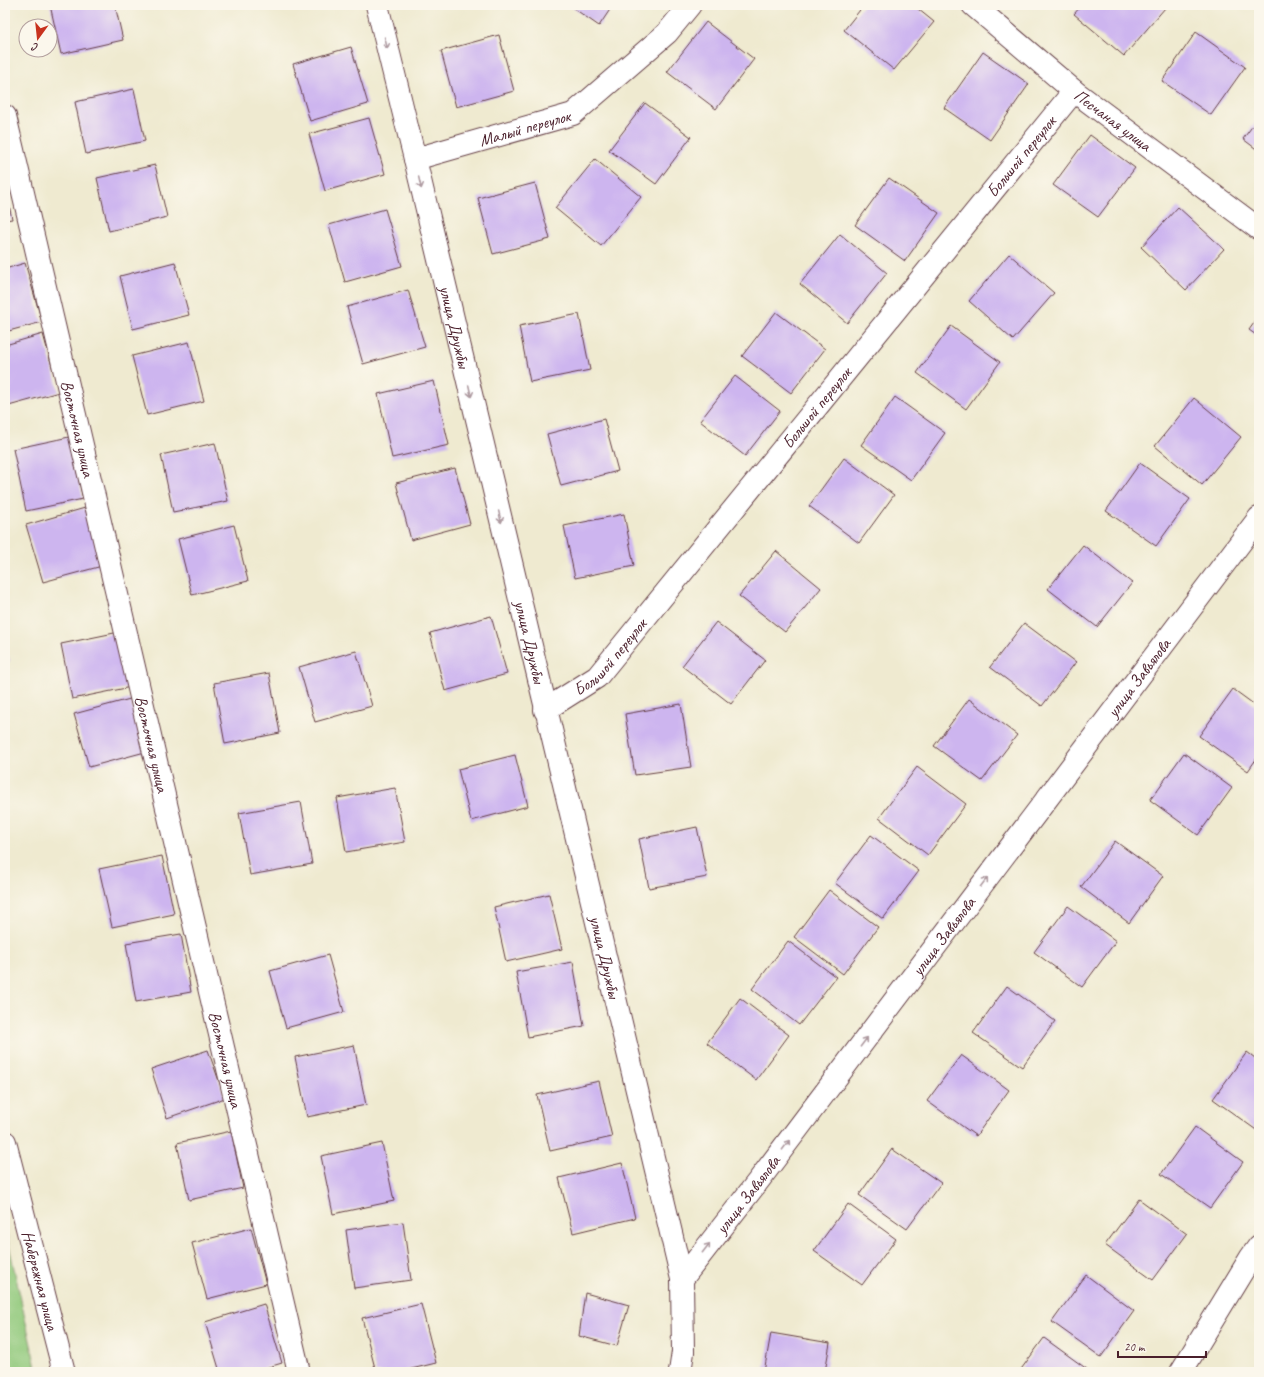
<svg xmlns="http://www.w3.org/2000/svg" width="1264" height="1377" font-family="Caveat,sans-serif">
<rect width="100%" height="100%" fill="#fbf7ec"/>
<filter id="ink" filterUnits="userSpaceOnUse"><feTurbulence type="fractalNoise" baseFrequency=".025" numOctaves="2"/><feDisplacementMap in="SourceGraphic" scale="8" xChannelSelector="R" yChannelSelector="G"/><feConvolveMatrix kernelMatrix="1 2 1 2 8 2 1 2 1" color-interpolation-filters="sRGB"/></filter>
<filter id="wash" filterUnits="userSpaceOnUse"><feTurbulence type="fractalNoise" baseFrequency=".012" numOctaves="4" result="noise"/><feDisplacementMap in="SourceGraphic" scale="16" xChannelSelector="R" yChannelSelector="G"/><feGaussianBlur stdDeviation="0.9" result="paint"/><feColorMatrix in="noise" values="0 0 0 0 0 0 0 0 0 0 0 0 0 0 0 0 0 1.4 0 .05"/><feComposite in="paint" operator="in"/></filter>
<g filter="url(#wash)">
<rect width="100%" height="100%" fill="#efead0"/>
<path fill="#91c97c" stroke="#6e7454" d="M5,1228L37,1372H5Z"/>
<g id="blocks">
<path fill="#cdb5ef" d="M50,5H115L123,40L61,54Z
M569,5H613L599,26Z
M864,5H913L934,22L894,70L844,30Z
M1082,5H1162L1165,8L1124,56L1074,14Z
M706,22L754,59L716,109L667,72Z
M1196,32L1245,67L1211,115L1162,81Z
M499,35L514,91L456,107L441,51Z
M351,47L368,104L310,121L293,64Z
M983,52L1029,84L990,140L944,108Z
M134,89L145,141L86,154L75,102Z
M645,103L691,137L656,184L609,150Z
M1259,117V151L1243,139Z
M369,118L385,174L325,191L309,134Z
M1090,135L1135,168L1098,217L1053,185Z
M595,159L641,197L601,246L555,208Z
M155,165L167,217L109,231L97,178Z
M889,178L939,213L905,261L855,225Z
M535,183L550,239L493,254L478,198Z
M5,186L12,219L5,220Z
M1178,207L1224,249L1186,290L1141,247Z
M385,209L402,266L345,282L329,225Z
M840,234L887,273L847,323L800,284Z
M1009,254L1054,293L1013,340L969,301Z
M175,262L189,315L133,329L120,276Z
M25,263L42,322L5,332V269Z
M408,290L425,347L363,364L347,307Z
M776,312L825,349L791,393L742,356Z
M579,314L590,370L530,382L519,326Z
M1259,316V337L1249,330Z
M951,326L1000,362L966,409L917,373Z
M43,334L59,392L5,407V345Z
M189,342L204,401L147,415L132,356Z
M735,376L780,411L745,456L700,421Z
M434,381L449,445L392,458L378,394Z
M895,397L945,433L911,480L861,445Z
M1194,398L1241,437L1202,485L1155,446Z
M604,419L618,471L561,486L547,434Z
M69,437L83,499L26,511L13,449Z
M215,443L228,501L173,512L161,455Z
M844,458L894,495L859,543L809,506Z
M1140,463L1190,499L1156,546L1106,511Z
M455,468L470,524L411,540L396,483Z
M85,508L102,566L43,582L26,525Z
M624,514L634,566L575,578L564,526Z
M234,525L248,581L192,595L178,539Z
M1083,545L1132,583L1097,627L1048,589Z
M776,551L821,588L785,632L739,596Z
M491,616L507,674L445,691L430,633Z
M716,622L765,660L731,704L682,666Z
M1024,623L1076,662L1042,706L990,667Z
M119,632L131,687L72,699L61,644Z
M5,646L10,661L5,663Z
M356,651L372,706L315,722L299,667Z
M269,673L280,733L225,744L214,683Z
M1233,689L1259,708V755L1248,771L1199,736Z
M130,699L145,752L89,767L74,714Z
M969,699L1017,735L982,781L934,746Z
M681,704L691,767L635,775L625,714Z
M1184,753L1232,788L1198,835L1150,800Z
M515,755L528,806L471,821L458,769Z
M917,767L966,804L928,855L879,818Z
M395,788L405,842L346,852L337,798Z
M301,802L312,864L250,875L239,813Z
M697,827L707,877L649,888L639,839Z
M871,835L919,871L883,919L835,883Z
M1115,841L1163,876L1129,923L1081,887Z
M162,856L174,914L112,927L99,869Z
M829,890L878,927L843,974L794,937Z
M549,894L562,949L506,962L494,907Z
M1068,906L1116,941L1082,987L1034,952Z
M181,934L191,992L136,1002L126,943Z
M788,941L836,977L799,1025L752,989Z
M328,955L344,1012L286,1028L270,971Z
M573,962L584,1026L528,1037L516,972Z
M1007,986L1055,1021L1022,1067L973,1033Z
M740,998L789,1035L756,1080L707,1043Z
M354,1045L366,1105L307,1117L295,1057Z
M208,1050L225,1098L167,1118L151,1069Z
M1247,1052L1259,1061V1132L1213,1099Z
M961,1055L1009,1090L976,1136L927,1101Z
M599,1081L612,1137L550,1151L537,1095Z
M1195,1127L1243,1162L1210,1208L1161,1174Z
M231,1131L243,1188L189,1200L177,1143Z
M382,1143L394,1201L333,1214L321,1156Z
M892,1149L941,1183L907,1229L859,1195Z
M622,1163L635,1218L573,1233L559,1178Z
M1139,1199L1187,1234L1153,1280L1105,1245Z
M848,1204L896,1239L862,1285L814,1251Z
M403,1222L411,1280L354,1288L346,1230Z
M251,1228L266,1284L207,1299L192,1243Z
M1086,1275L1134,1311L1101,1357L1052,1322Z
M585,1293L629,1305L617,1346L579,1336Z
M264,1304L282,1363L252,1372H220L205,1322Z
M421,1304L436,1363L399,1372H376L362,1318Z
M771,1333L830,1343L825,1372H764Z
M1044,1338L1091,1372H1019Z"/>
</g>
</g>
<g filter="url(#ink)">
<use href="#blocks" fill-opacity="0" stroke="#633d44" stroke-width="1"/>
<g fill="none" stroke-linecap="round" stroke-linejoin="round">
<g stroke="#633d44" stroke-width="24">
<g id="street">
<path id="s1" d="M973,5L1074,91L1259,229"/>
<path id="s2" d="M5,116L299,1372"/>
<path id="s3" d="M415,159L573,114L667,33L690,5"/>
<path id="s4" d="M545,710L597,677L1074,91"/>
<path id="s5" d="M5,1142L64,1372"/>
<path d="M1181,1372L1251,1257L1259,1246"/>
</g>
</g>
<g stroke="#633d44" stroke-width="24">
<g id="secondary">
<path id="s6" d="M377,5L415,159L682,1279L683,1352L680,1372"/>
<path id="s7" d="M682,1279L759,1180L1259,518"/>
</g>
</g>
<use href="#street" stroke="#fff" stroke-width="22"/>
<use href="#secondary" stroke="#fff" stroke-width="22"/>
</g>
<defs><path id="oneway-shaft" d="M-6 0H5M1.5-3L5.5 0L1.5 3" fill="none" stroke-width="1.6" stroke-linecap="round" stroke-linejoin="round"/></defs>
<g stroke="#ae9aa0">
<use href="#oneway-shaft" transform="translate(386 43) rotate(76)"/>
<use href="#oneway-shaft" transform="translate(420 183) rotate(77)"/>
<use href="#oneway-shaft" transform="translate(470 391) rotate(77)"/>
<use href="#oneway-shaft" transform="translate(500 517) rotate(77)"/>
<use href="#oneway-shaft" transform="translate(984 882) rotate(-53)"/>
<use href="#oneway-shaft" transform="translate(864 1042) rotate(-53)"/>
<use href="#oneway-shaft" transform="translate(786 1145) rotate(-53)"/>
<use href="#oneway-shaft" transform="translate(706 1248) rotate(-52)"/>
</g>
</g>
<g text-anchor="middle" stroke-width="3" stroke-linejoin="round" paint-order="stroke">
<g font-size="17" fill="#4a1f2b" stroke="#fbf7ec">
<text dy="6" stroke="none"><textPath href="#s1" startOffset="181">Песчаная улица</textPath></text>
<text dy="6" stroke="none"><textPath href="#s3" startOffset="114">Малый переулок</textPath></text>
<text dy="6" stroke="none"><textPath href="#s4" startOffset="733">Большой переулок</textPath></text>
<text dy="6" stroke="none"><textPath href="#s6" startOffset="331">улица Дружбы</textPath></text>
<text dy="6" stroke="none"><textPath href="#s4" startOffset="409">Большой переулок</textPath></text>
<text dy="6" stroke="none"><textPath href="#s2" startOffset="321">Восточная улица</textPath></text>
<text dy="6" stroke="none"><textPath href="#s6" startOffset="655">улица Дружбы</textPath></text>
<text dy="6" stroke="none"><textPath href="#s4" startOffset="85">Большой переулок</textPath></text>
<text dy="6" stroke="none"><textPath href="#s7" startOffset="755">улица Завьялова</textPath></text>
<text dy="6" stroke="none"><textPath href="#s2" startOffset="645">Восточная улица</textPath></text>
<text dy="6" stroke="none"><textPath href="#s7" startOffset="431">улица Завьялова</textPath></text>
<text dy="6" stroke="none"><textPath href="#s6" startOffset="979">улица Дружбы</textPath></text>
<text dy="6" stroke="none"><textPath href="#s2" startOffset="969">Восточная улица</textPath></text>
<text dy="6" stroke="none"><textPath href="#s7" startOffset="107">улица Завьялова</textPath></text>
<text dy="6" stroke="none"><textPath href="#s5" startOffset="143">Набережная улица</textPath></text>
</g>
</g>
<rect width="1264" height="1377" fill="none" stroke="#fbf7ec" stroke-width="20"/>
<g transform="translate(38 38) rotate(195)"><circle r="19" fill="#fbf7ec" stroke="#b4a19f"/>
<path d="M0-3L7 15L0 10L-7 15Z" fill="#c8321e"/>
<text y="-6" font-size="11" font-weight="bold" text-anchor="middle" fill="#4a1f2b">С</text>
</g>
<path d="M1118 1351v6h88v-6" fill="none" stroke="#4a1f2b" stroke-width="2"/>
<text x="1124" y="1351" font-size="12" fill="#4a1f2b" stroke="#fbf7ec" stroke-width="3" paint-order="stroke">20 m</text>
</svg>
